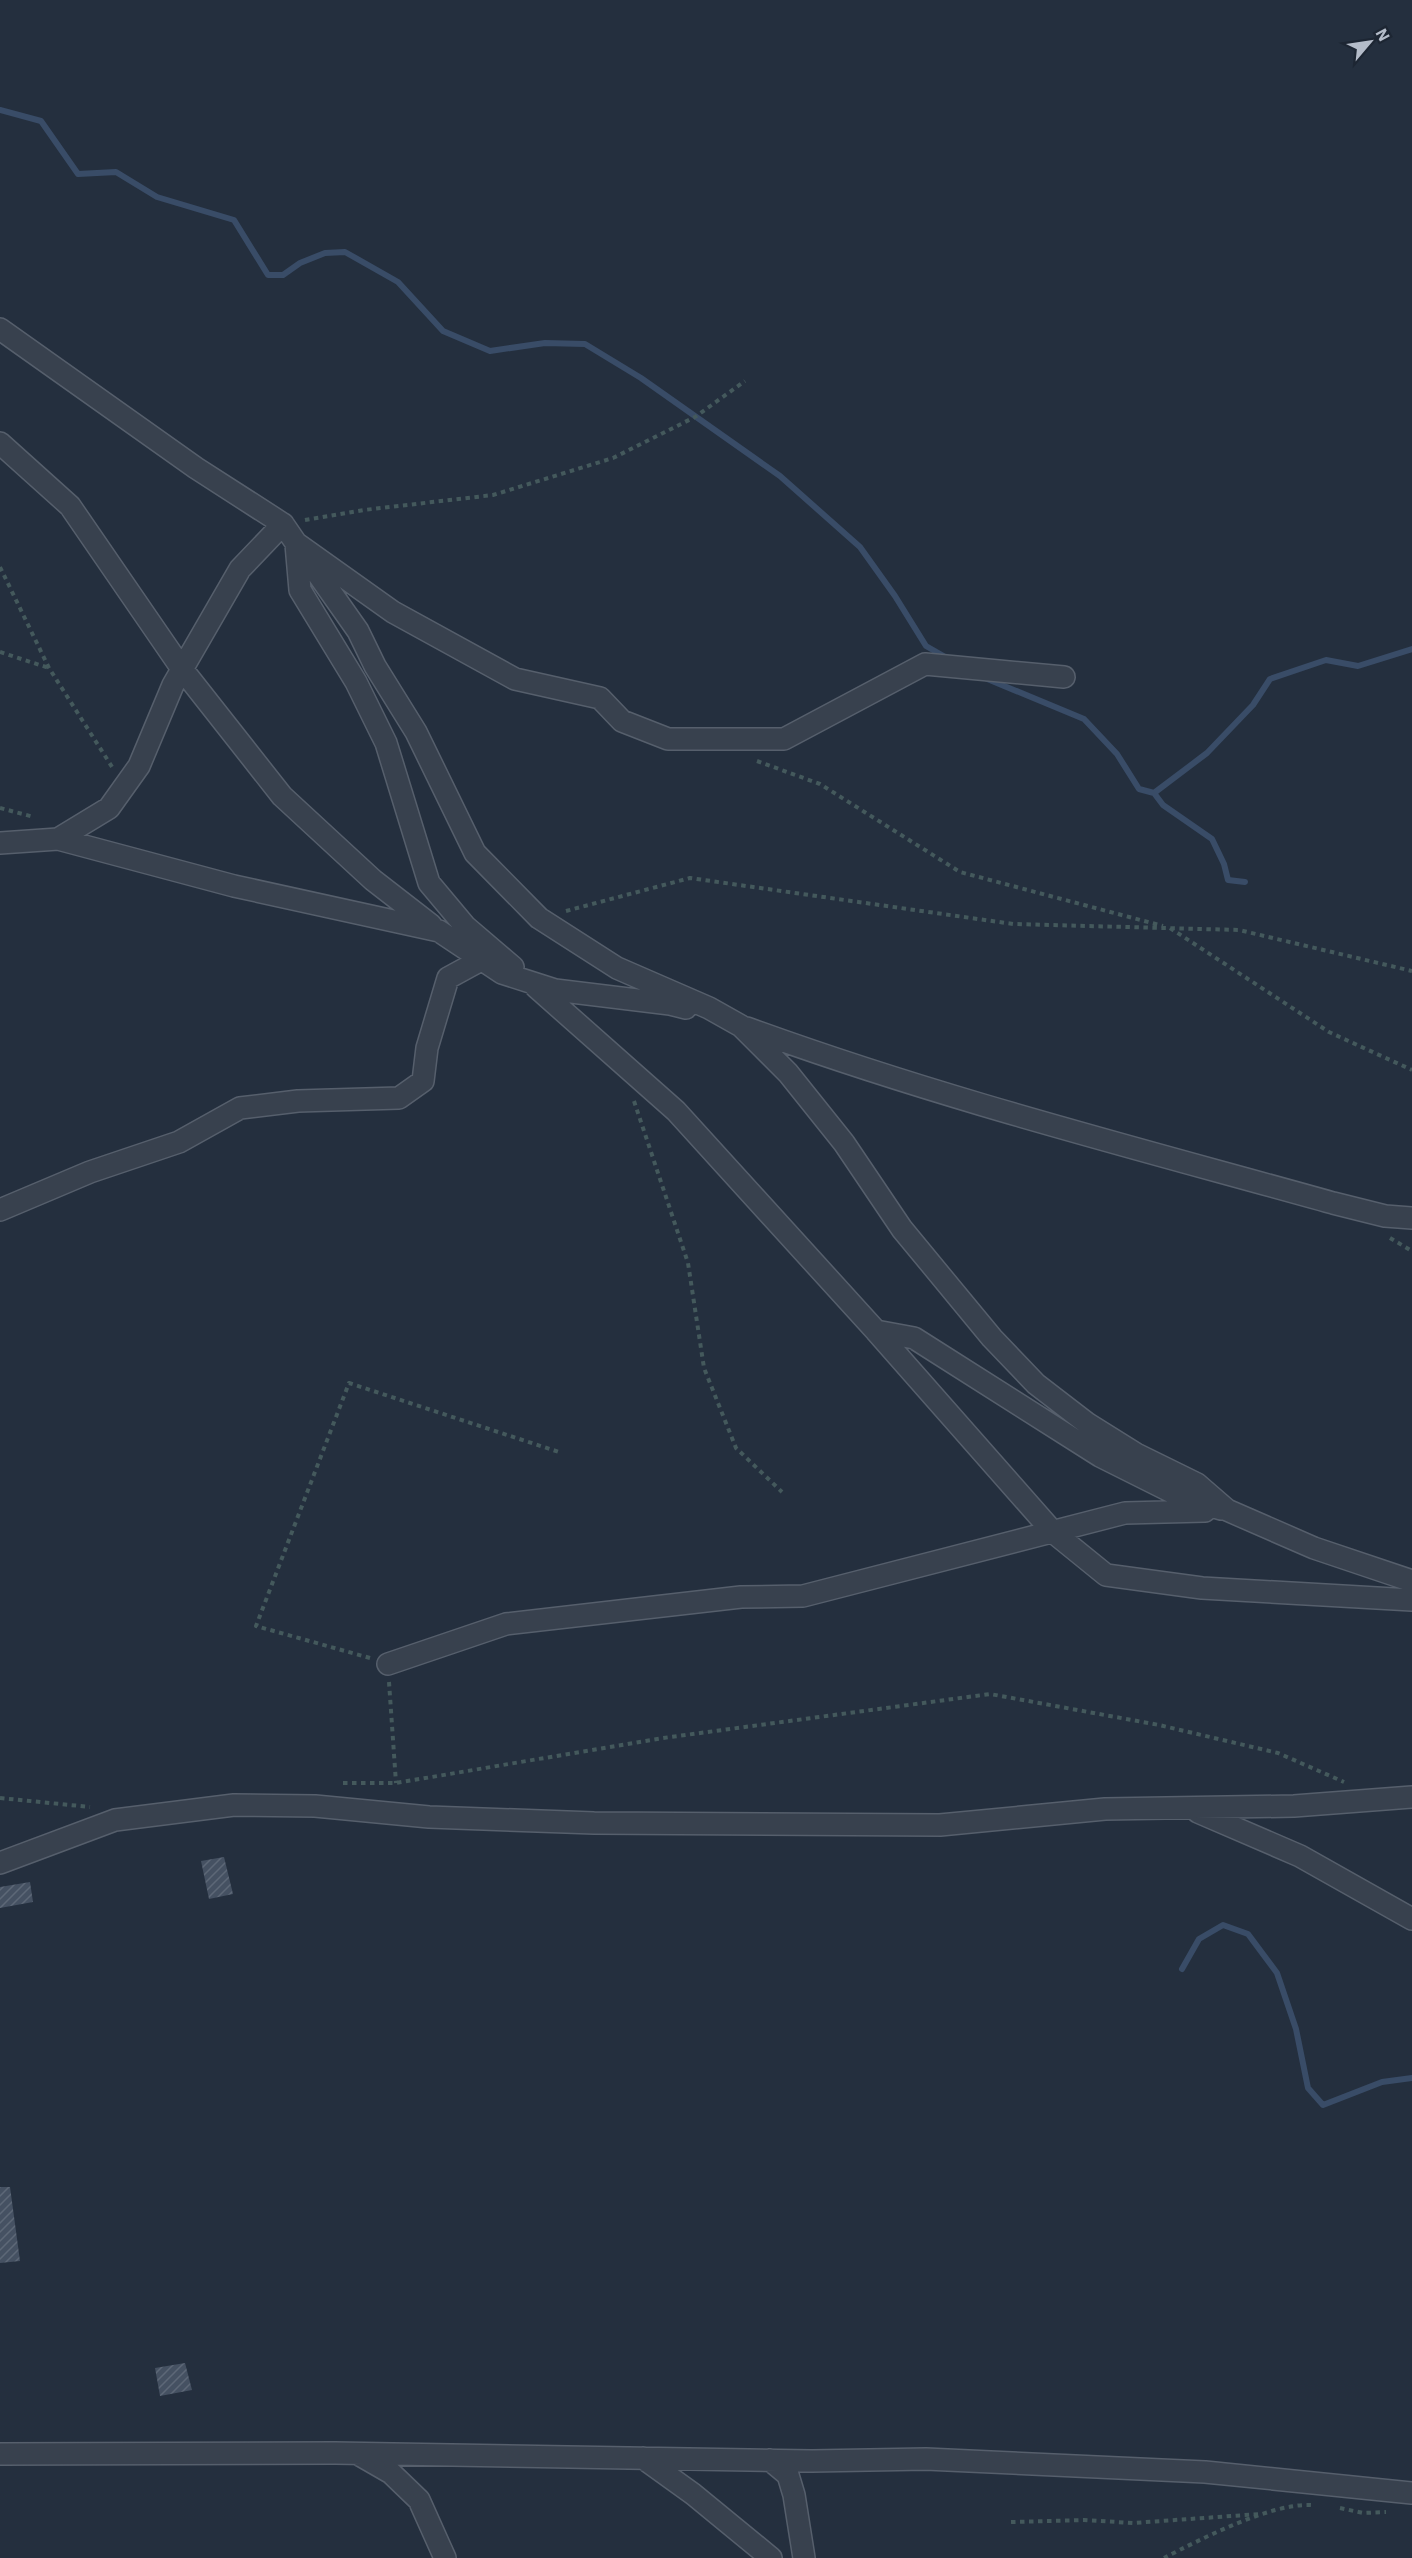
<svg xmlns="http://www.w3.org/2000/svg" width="1412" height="2558" font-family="'IBM Plex Sans',sans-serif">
<defs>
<pattern id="building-hatch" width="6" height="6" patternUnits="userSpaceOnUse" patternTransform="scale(1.5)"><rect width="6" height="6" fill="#455162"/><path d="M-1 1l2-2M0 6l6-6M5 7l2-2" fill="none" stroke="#5d6877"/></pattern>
</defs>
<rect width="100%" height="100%" fill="#242f3e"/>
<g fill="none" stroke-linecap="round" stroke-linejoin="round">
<path stroke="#394c67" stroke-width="6" d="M0,110L41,121L78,174L116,172L157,197L234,220L268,275H283L300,263L325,253L345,252L398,282L443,331L490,351L545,343L585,344L641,378L780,476L860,547L895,596L926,646L947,658
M985,678L1084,719L1117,754L1139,789L1154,793L1207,753L1253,705L1270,679L1326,660L1358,666L1412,649
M1154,793L1163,805L1212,839L1224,864L1228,880L1245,882
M1182,1969L1199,1939L1223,1925L1248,1934L1277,1973L1296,2029L1308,2088L1323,2105L1382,2082L1412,2078"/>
</g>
<path fill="url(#building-hatch)" d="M224,1857L233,1894L209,1899L201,1861Z
M30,1882L33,1902L0,1908V1887Z
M0,2187H10L20,2261L0,2263Z
M185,2363L192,2390L160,2396L155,2368Z"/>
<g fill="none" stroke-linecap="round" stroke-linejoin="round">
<g stroke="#565f6c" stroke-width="24">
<path id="street" d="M0,329L196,468L283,524L296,543L393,612L515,679L600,698L622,721L668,739H784L925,664L1064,677
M0,443L70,506L182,669L282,796L373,880L431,925
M296,543L358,631L375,666L416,732L475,853L539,918L617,968L709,1008L741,1026L788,1073L844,1143L902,1229L992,1338L1036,1384L1088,1424L1136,1454L1197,1484L1227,1510L1314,1548L1412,1581
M296,544L300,590L356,682L386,743L429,883L465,926L513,967
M58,839L234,886L439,931L502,973L555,990L670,1004L686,1008
M0,843L58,839L109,808L139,766L173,685L240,569L283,524
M536,987L676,1111L876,1331L914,1338L1100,1456L1184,1498L1221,1509
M747,1028C939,1098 1136,1148 1333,1203L1385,1216L1412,1218
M0,1210L90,1172L179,1142L240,1108L298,1101L399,1098L423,1081L427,1048L448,978L481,960
M876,1331L1053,1532L1106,1575L1202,1588L1412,1600
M388,1664L506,1624L741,1597L803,1596L1125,1513L1205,1511
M1198,1812L1300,1856L1412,1919
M0,1863L115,1820L234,1805L315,1806L429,1817L594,1823L940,1825L1105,1809L1294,1806L1412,1797
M0,2454L335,2453L812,2461L926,2459L1205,2472L1412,2493
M358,2454L391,2473L419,2500L445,2558
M643,2458L693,2494L771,2558
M770,2460L788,2475L794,2495L804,2558"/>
</g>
<path stroke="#44595c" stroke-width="4" stroke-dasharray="4.5 4.5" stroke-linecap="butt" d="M305,520L364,510L493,495L613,458L695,417L745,381
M0,567L49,668L114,770
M0,652L49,668
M757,761L820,784L960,872L1163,926
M0,808L34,817
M566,911L690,878L1013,924L1239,930L1412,971
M1170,928L1329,1032L1412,1070
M634,1101L688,1263L704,1368L736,1448L782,1492
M1390,1238L1412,1251
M370,1658L256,1626L349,1383L559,1452
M389,1682L396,1783
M343,1783H396L663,1738L990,1694L1159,1725L1278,1753L1344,1782
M0,1798L90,1807
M1340,2508L1363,2513L1386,2512
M1011,2522L1084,2520L1133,2523L1260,2514
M1164,2558C1201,2539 1271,2503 1311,2505"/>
<use href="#street" stroke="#38414e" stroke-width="21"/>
</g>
<g transform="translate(1370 42) rotate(61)" stroke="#1d2633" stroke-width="4.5" paint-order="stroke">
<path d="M0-4.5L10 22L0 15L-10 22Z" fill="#b4bcc9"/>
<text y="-9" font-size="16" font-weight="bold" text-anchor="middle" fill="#b4bcc9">N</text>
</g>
</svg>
